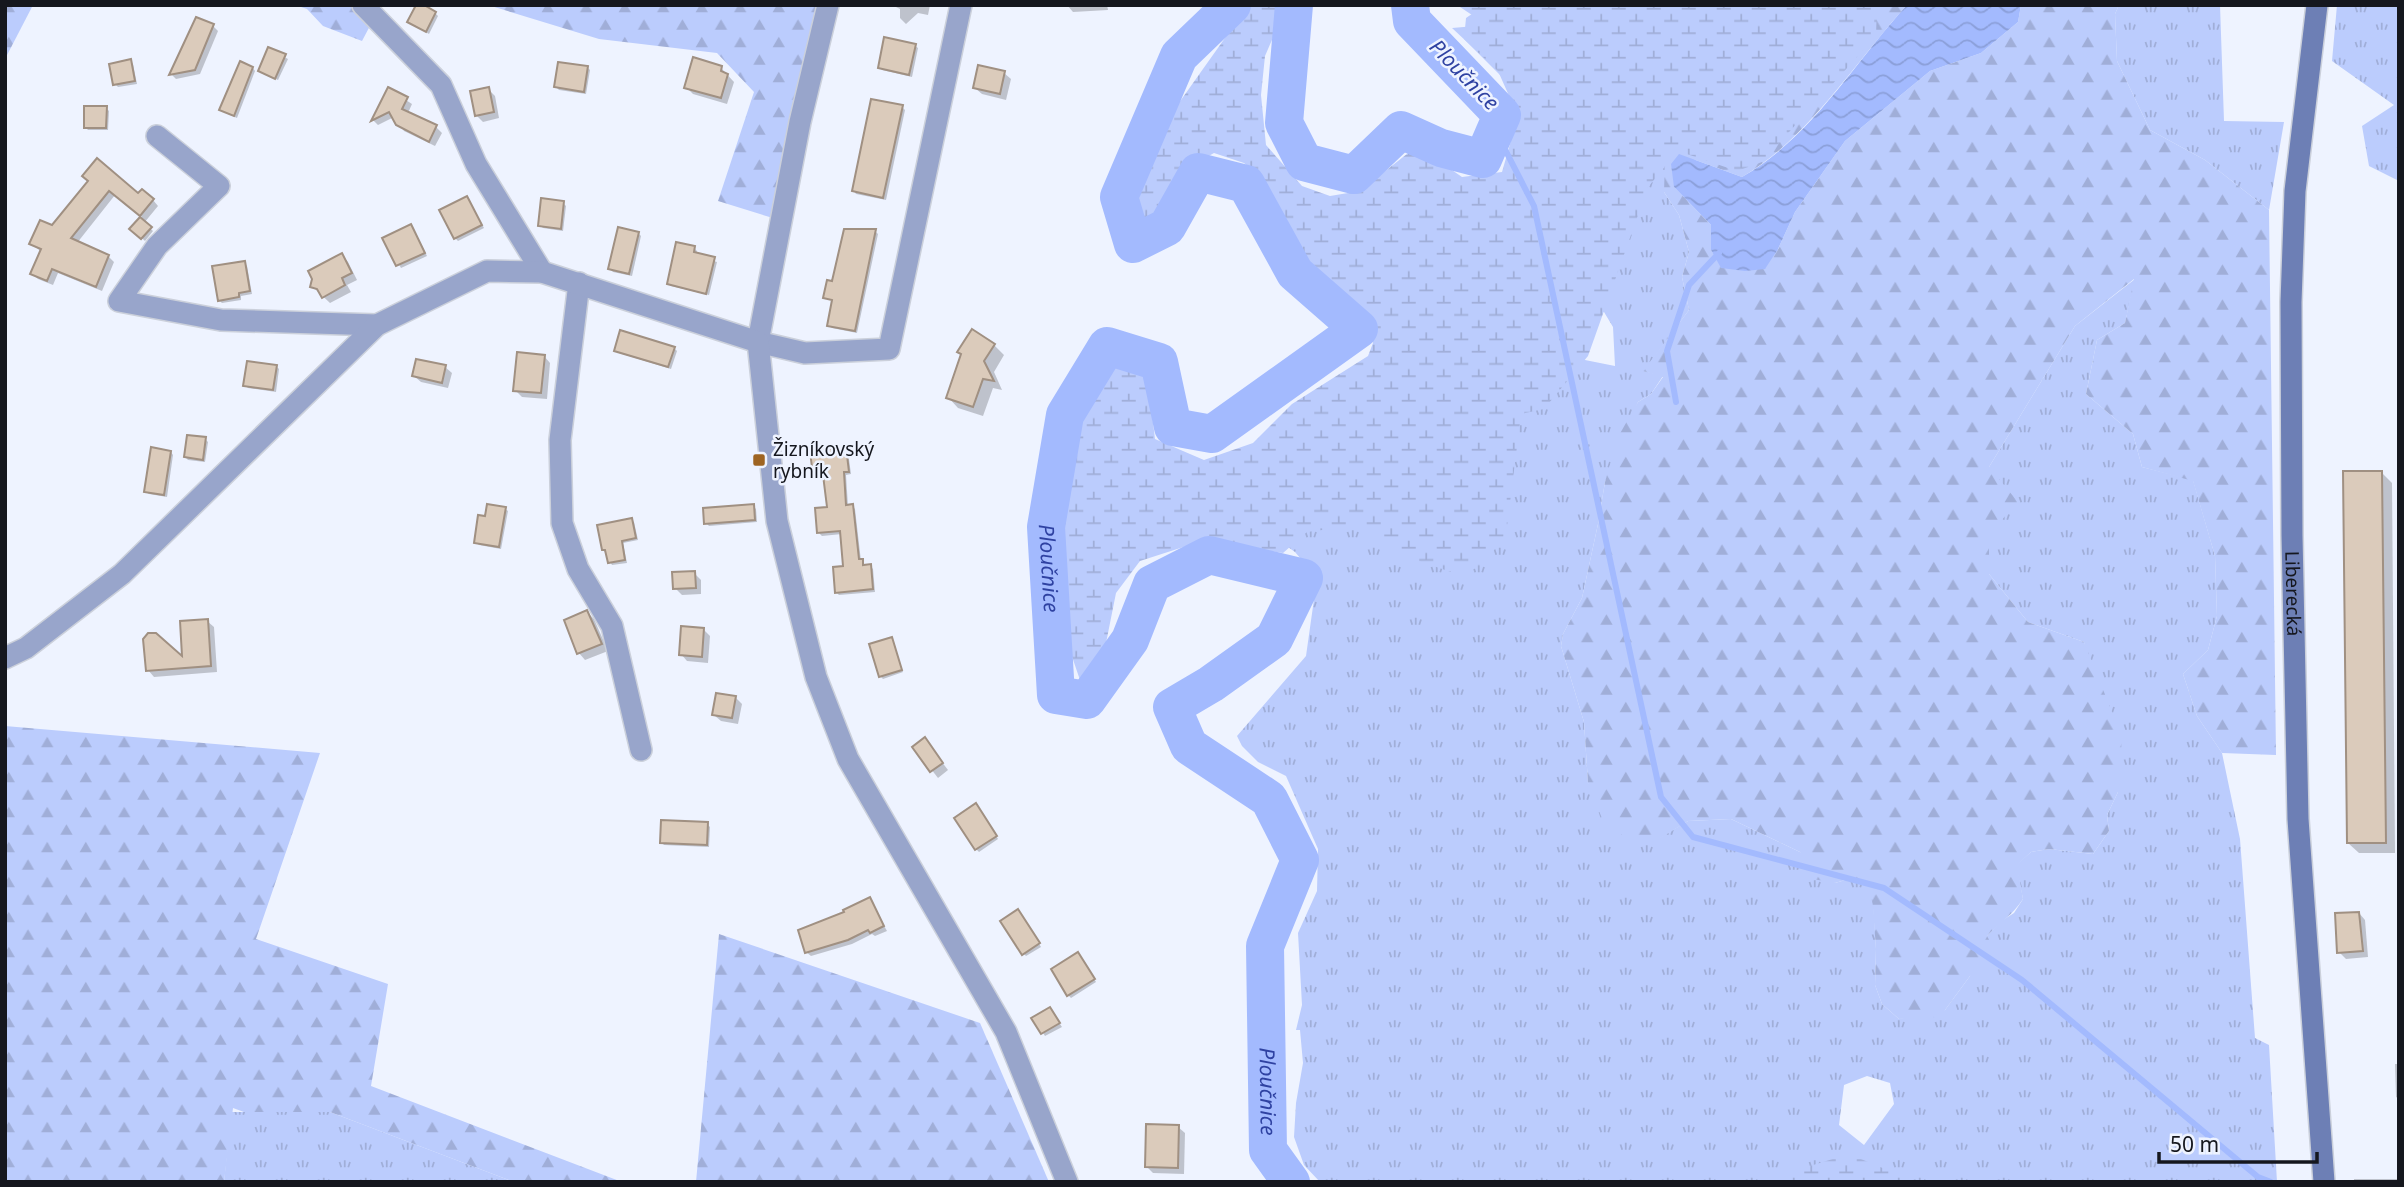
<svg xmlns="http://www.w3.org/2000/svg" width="2404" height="1187" font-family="'Noto Sans',sans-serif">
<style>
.grass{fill:url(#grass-tufts);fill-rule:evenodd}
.forest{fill:url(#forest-firs)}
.wetland{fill:url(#wetland-marsh)}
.water{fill:url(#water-waves)}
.shadow{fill:#0003}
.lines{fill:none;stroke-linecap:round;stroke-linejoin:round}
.stream{stroke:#a3bafe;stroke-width:6}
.river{stroke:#a3bafe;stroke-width:38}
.building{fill:#dbcbbb;stroke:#a09082;stroke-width:2}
.minor-casing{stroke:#cbd0db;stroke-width:24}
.tertiary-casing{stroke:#cbd0db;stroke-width:24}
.secondary-casing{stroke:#cbd0db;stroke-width:24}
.minor{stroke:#98a5cb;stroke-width:21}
.tertiary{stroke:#98a5cb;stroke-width:21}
.secondary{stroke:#6d7fb5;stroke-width:21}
.poi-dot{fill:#9e6422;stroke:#eef3ff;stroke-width:2.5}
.labels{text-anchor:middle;stroke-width:5;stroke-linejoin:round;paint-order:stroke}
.poi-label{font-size:19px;fill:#15171e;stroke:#eef3ff;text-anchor:start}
.street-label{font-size:19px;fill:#15171e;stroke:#eef3ff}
.water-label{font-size:21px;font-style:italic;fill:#2f42a2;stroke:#eef3ff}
</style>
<defs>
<pattern id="grass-tufts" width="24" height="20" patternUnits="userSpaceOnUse" patternTransform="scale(1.75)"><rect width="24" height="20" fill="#bbccfd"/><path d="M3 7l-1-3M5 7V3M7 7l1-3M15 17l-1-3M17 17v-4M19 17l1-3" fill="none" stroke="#a0aed8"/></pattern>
<pattern id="forest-firs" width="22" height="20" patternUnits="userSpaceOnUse" patternTransform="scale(1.75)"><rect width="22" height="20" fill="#bbccfd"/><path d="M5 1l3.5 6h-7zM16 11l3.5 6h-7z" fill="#a0aed8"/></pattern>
<pattern id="wetland-marsh" width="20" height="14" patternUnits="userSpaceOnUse" patternTransform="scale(1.75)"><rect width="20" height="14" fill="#bbccfd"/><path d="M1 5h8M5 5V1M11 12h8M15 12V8" fill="none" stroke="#a0aed8"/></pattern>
<pattern id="water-waves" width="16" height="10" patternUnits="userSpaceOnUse" patternTransform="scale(1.75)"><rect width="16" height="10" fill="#a3bafe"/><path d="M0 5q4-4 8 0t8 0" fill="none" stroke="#8b9fd9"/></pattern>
</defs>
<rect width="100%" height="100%" fill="#eef3ff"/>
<g class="grass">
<path d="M 1485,5 L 1840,5 L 1664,192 L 1679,215 L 1689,252 L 1682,277 L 1689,310 L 1644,371 L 1663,376 L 1651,394 L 1638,402 L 1605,482 L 1598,524 L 1582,598 L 1563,634 L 1561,646 L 1584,722 L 1588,783 L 1654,841 L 1688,821 L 1731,819 L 1800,852 L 1835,883 L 1852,878 L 1872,882 L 1876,949 L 1875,985 L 1882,1004 L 1899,1019 L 1945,1010 L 1970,976 L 1987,936 L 2000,922 L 2014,913 L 2023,899 L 2016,865 L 2031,852 L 2049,849 L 2093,854 L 2109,831 L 2107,815 L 2118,792 L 2084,642 L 2028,622 L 1989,574 L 1989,467 L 2075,326 L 2135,279 L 2125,323 L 2097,340 L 2086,394 L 2133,434 L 2142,467 L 2193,480 L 2215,556 L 2217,616 L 2208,650 L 2183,674 L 2197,716 L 2222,753 L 2240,839 L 2255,1038 L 2269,1045 L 2277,1182 L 1320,1182 L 1304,1165 L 1294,1137 L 1296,1103 L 1303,1063 L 1300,1030 L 1296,1030 L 1302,1005 L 1298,933 L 1317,891 L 1318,849 L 1286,776 L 1258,762 L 1242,746 L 1237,736 L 1306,656 L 1317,578 L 1295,552 L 1261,528 L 1216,469 L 1348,401 L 1462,194 L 1524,165 L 1518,93 L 1464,39 L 1466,18 ZM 1604,312 L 1613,327 L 1615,366 L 1570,357 L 1583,313 ZM 1867,1076 L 1890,1083 L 1894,1104 L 1864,1145 L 1839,1125 L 1844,1085 Z"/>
<path d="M 2119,5 L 2220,5 L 2224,121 L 2284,122 L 2269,210 L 2205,160 L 2150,130 L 2117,61 L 2115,14 Z"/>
<path d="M 2337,5 L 2399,5 L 2399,181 L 2369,166 L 2362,126 L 2394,105 L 2332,61 Z"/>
<path d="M 231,1112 L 330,1112 L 514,1182 L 224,1182 Z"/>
</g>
<g class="forest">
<path d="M 5,5 L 33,5 L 5,59 Z"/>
<path d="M 295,5 L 381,5 L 362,41 L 323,26 L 307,9 Z"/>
<path d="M 488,5 L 819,5 L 776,219 L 718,201 L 754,92 L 717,53 L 599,39 Z"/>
<path d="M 1840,5 L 1907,5 C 1854,63 1811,136 1742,177 L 1679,154 L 1674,187 L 1711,225 L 1711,250 L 1722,268 L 1778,249 L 1795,212 L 1845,141 L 1930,71 L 1981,53 L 2018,22 L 2021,5 L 2119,5 L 2115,14 L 2117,61 L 2150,130 L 2205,160 L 2269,210 L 2276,755 L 2222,753 L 2197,716 L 2183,674 L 2208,650 L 2217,616 L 2215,556 L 2193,481 L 2142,467 L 2133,434 L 2086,394 L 2097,340 L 2125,323 L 2134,279 L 2075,326 L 1989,467 L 2018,502 L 1989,534 L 1989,574 L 2028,622 L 2084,642 L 2122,737 L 2118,792 L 2107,815 L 2109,831 L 2093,854 L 2049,849 L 2031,852 L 2017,865 L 2023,899 C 2012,916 2001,921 1987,936 L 1996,953 L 1978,973 L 1970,976 L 1945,1010 L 1936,1017 L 1899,1019 L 1882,1004 L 1875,985 L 1876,949 L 1871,882 L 1852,878 L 1835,883 L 1813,879 L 1800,852 L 1731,819 L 1688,821 L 1654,842 L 1622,835 L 1603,821 L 1588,783 L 1584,722 L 1561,646 L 1563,634 L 1582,598 L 1598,524 L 1605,482 L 1618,437 L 1638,402 L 1651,394 L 1663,377 L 1643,371 L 1689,310 L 1682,277 L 1689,252 L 1679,215 L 1664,192 L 1665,161 Z"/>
<path d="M 5,726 L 320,753 L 256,939 L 388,984 L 371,1086 L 622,1182 L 514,1182 L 330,1112 L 244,1112 L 233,1108 L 224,1182 L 5,1182 Z"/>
<path d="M 719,934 L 980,1023 L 1049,1182 L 696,1182 Z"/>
</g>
<g class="wetland">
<path d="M 1251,5 L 1287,5 L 1265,56 L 1261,95 L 1266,145 L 1302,186 L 1330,196 L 1360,191 L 1417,146 L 1462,177 L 1502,172 L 1518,116 L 1498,71 L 1452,28 L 1487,25 L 1457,5 L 1877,5 L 1876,36 L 1762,162 L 1737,171 L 1678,151 L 1648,187 L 1588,356 L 1544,409 L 1521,414 L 1506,535 L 1481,566 L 1460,575 L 1395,553 L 1360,525 L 1307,532 L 1283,553 L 1202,541 L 1140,561 L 1116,593 L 1105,648 L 1081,683 L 1066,639 L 1061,454 L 1120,352 L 1131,353 L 1148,382 L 1155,439 L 1204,460 L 1253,443 L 1292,404 L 1368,356 L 1373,343 L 1367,312 L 1283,238 L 1259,176 L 1244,163 L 1214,153 L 1187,168 L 1149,227 L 1135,219 L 1149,145 L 1247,7 Z"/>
<path d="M 1849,1154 L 1916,1182 L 1758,1182 Z"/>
</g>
<path class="water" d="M 1907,5 L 2021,5 L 2018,22 L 1981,53 L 1930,71 L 1845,141 L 1795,212 L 1778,249 L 1765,269 L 1745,271 L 1721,268 L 1711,250 L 1711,225 L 1674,187 L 1671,164 L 1679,154 L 1742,177 C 1812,137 1854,63 1907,5 Z"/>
<g class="shadow">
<path d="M 892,5 L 930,5 L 928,15 L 918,13 L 906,24 L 900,18 L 900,9 Z"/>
<path d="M 1067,5 L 1107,5 L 1108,10 L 1073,12 Z"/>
<path d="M 435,13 L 438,16 L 429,34 L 409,22 Z"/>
<path d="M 197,19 L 213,26 L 218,31 L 200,74 L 176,79 L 171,74 Z"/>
<path d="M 915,46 L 918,48 L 912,77 L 882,70 L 880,67 Z"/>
<path d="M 269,49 L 288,59 L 278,80 L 263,73 Z"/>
<path d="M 130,61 L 133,64 L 137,84 L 118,87 L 115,84 Z"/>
<path d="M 587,67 L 590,70 L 586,94 L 559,90 L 556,87 Z"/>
<path d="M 253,68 L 255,71 L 237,118 L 224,112 L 221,110 Z"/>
<path d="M 721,68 L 734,82 L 727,104 L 693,94 L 686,87 Z"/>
<path d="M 1004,73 L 1011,79 L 1006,100 L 982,94 L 975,88 Z"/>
<path d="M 389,89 L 412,104 L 408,113 L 436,127 L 442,133 L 435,146 L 404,131 L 394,117 L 378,125 L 373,120 Z"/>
<path d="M 488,89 L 495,96 L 499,118 L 483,122 L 476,115 Z"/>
<path d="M 902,107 L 905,110 L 886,200 L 856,194 L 854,191 Z"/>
<path d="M 106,108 L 109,111 L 108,130 L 88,130 L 85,127 Z"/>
<path d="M 90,182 L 153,200 L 158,206 L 144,223 L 153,231 L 145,241 L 132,229 L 142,217 L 115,195 L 77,243 L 108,256 L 114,262 L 102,291 L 58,273 L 53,285 L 38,279 L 32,274 L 42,252 L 31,244 L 53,227 Z"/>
<path d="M 467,198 L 484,228 L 458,241 L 455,238 Z"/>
<path d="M 563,203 L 566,206 L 563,231 L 543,228 L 540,225 Z"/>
<path d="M 413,229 L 427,256 L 401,268 L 385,239 Z"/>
<path d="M 875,231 L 878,234 L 857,333 L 832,328 L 829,325 L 834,301 L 825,297 Z"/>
<path d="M 638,233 L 641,236 L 632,276 L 613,272 L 610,269 Z"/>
<path d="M 694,248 L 697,251 L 696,255 L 717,262 L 709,295 L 671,286 L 668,284 Z"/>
<path d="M 342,255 L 348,262 L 357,280 L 347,285 L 351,292 L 330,303 L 312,286 Z"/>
<path d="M 244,263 L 247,266 L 252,294 L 241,296 L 241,300 L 222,303 L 219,300 Z"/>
<path d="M 994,345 L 1004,355 L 994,372 L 1002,390 L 993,388 L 983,416 L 958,408 L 948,397 Z"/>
<path d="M 674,348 L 677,351 L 671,369 L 619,353 L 616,350 Z"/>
<path d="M 544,356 L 550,363 L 547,399 L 522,397 L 515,390 Z"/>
<path d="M 276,366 L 279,369 L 276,392 L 248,388 L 245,385 Z"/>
<path d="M 445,367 L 452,373 L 448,388 L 421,382 L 414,376 Z"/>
<path d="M 205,439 L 208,442 L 205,462 L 188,460 L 185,457 Z"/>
<path d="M 845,449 L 848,452 L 851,474 L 846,475 L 848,506 L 852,506 L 855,509 L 861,561 L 865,566 L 870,566 L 873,569 L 875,592 L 839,595 L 836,592 L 845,568 L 842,534 L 822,536 L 819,533 L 829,508 L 825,477 L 818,478 L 815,475 Z"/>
<path d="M 171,452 L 173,455 L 167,497 L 149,494 L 146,492 Z"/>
<path d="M 2382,473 L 2392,483 L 2395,853 L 2359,853 L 2348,843 Z"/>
<path d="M 753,506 L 756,509 L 757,522 L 709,526 L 706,523 Z"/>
<path d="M 505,509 L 508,511 L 501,549 L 479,545 L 476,542 Z"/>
<path d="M 631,520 L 634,522 L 638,540 L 623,543 L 627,563 L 612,565 L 603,549 Z"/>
<path d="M 694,573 L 701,580 L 701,594 L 682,595 L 675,588 Z"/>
<path d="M 587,612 L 594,619 L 608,651 L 585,660 L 579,653 Z"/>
<path d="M 207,621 L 214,627 L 217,672 L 154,677 L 148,670 L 184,660 Z"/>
<path d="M 703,629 L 710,636 L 708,663 L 687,661 L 681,654 Z"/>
<path d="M 891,639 L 903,672 L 883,679 L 880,676 Z"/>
<path d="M 735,697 L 742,704 L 738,724 L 721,721 L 714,715 Z"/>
<path d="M 925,740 L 948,770 L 938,778 L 914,747 Z"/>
<path d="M 978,808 L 998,839 L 979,852 L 976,849 Z"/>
<path d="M 707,824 L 710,827 L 709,847 L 664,845 L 661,842 Z"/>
<path d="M 869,899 L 887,931 L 875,936 L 872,934 L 852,944 L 811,956 L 806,952 L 847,913 Z"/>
<path d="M 2359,913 L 2365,920 L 2368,957 L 2346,959 L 2339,952 Z"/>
<path d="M 1021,914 L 1041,947 L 1026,956 L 1024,954 Z"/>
<path d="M 1081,957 L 1096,982 L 1071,998 L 1068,995 Z"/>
<path d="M 1050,1009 L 1062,1027 L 1045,1036 L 1034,1018 Z"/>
<path d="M 2395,1064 L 2399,1064 L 2399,1099 L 2396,1097 Z"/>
<path d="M 1178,1127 L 1185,1133 L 1184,1174 L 1153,1173 L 1147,1167 Z"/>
<rect x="2354" y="1179" width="45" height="3"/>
</g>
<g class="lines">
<g class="stream">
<path d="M 1495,130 L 1534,206 L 1661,797 L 1693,837 L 1884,888 L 2022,980 L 2258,1177 L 2271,1182"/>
<path d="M 1676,402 L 1667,351 L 1689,285 L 1719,253"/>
</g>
<g class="river">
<path id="s1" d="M 1232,5 L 1179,56 L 1119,197 L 1133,244 L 1167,227 L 1198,172 L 1246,184 L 1295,273 L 1359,329 L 1212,434 L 1173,427 L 1159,362 L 1107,346 L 1065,415 L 1046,527 L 1056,695 L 1087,700 L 1130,640 L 1152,584 L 1209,555 L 1304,578 L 1274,639 L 1211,684 L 1172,707 L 1189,746 L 1269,799 L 1300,860 L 1265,946 L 1268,1150 L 1291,1182"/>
<path d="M 1294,5 L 1284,123 L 1304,162 L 1354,175 L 1401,130 L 1441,148 L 1483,159 L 1502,115 L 1412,21 L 1410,5"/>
</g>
</g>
<g class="building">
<path d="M 416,5 L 424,5 L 436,12 L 426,32 L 407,22 Z"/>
<path d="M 196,17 L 214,24 L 195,70 L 169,75 Z"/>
<path d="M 884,37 L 916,44 L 909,75 L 878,68 Z"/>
<path d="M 268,47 L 286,54 L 275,79 L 258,71 Z"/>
<path d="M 693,57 L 722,66 L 721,71 L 728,74 L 721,98 L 684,88 Z"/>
<path d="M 131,59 L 135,81 L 113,85 L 109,64 Z"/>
<path d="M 240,61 L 253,67 L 234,116 L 219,110 Z"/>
<path d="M 558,62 L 588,66 L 584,92 L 554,87 Z"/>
<path d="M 978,65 L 1005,71 L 1000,94 L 973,88 Z"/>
<path d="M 388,87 L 408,97 L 402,109 L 437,125 L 429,142 L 396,125 L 389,112 L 371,121 Z"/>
<path d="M 489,87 L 494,112 L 475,116 L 470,91 Z"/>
<path d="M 871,99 L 903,105 L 883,198 L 852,191 Z"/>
<path d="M 84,106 L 107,106 L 106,128 L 84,128 Z"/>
<path d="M 97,158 L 138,193 L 142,189 L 154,199 L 140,216 L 109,191 L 71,238 L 109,255 L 96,287 L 52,269 L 47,281 L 30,274 L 41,249 L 29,244 L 40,220 L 52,225 L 88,181 L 82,176 Z"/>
<path d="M 467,196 L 482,225 L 454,239 L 439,210 Z"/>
<path d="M 541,198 L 564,201 L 561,229 L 538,226 Z"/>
<path d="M 140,217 L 152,227 L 141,239 L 129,229 Z"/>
<path d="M 411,224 L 425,253 L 396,266 L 382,238 Z"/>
<path d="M 618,227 L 639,232 L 629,274 L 608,269 Z"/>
<path d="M 844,229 L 876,229 L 855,331 L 827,326 L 832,300 L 823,298 L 827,280 L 832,281 Z"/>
<path d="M 676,242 L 695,246 L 694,252 L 715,257 L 706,294 L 667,284 Z"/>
<path d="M 342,253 L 352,273 L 342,278 L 345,285 L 322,298 L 317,289 L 310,287 L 312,279 L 308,271 Z"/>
<path d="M 245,261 L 250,291 L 239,293 L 239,297 L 218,301 L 212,266 Z"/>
<path d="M 972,329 L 995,344 L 984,361 L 994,381 L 983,379 L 973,407 L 946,398 L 961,354 L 957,352 Z"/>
<path d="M 620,330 L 675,347 L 668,367 L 614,351 Z"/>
<path d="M 517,352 L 545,355 L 541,393 L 513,391 Z"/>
<path d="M 416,359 L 446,365 L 442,383 L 412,376 Z"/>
<path d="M 247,361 L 277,365 L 273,390 L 243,386 Z"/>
<path d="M 187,435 L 206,437 L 203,460 L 184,457 Z"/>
<path d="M 151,447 L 171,451 L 164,495 L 144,492 Z"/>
<path d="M 846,447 L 849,472 L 844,472 L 846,505 L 853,504 L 859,559 L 863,559 L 863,565 L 871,564 L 873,589 L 835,593 L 833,567 L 843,566 L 840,531 L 817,533 L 815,508 L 827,507 L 823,475 L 813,476 L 810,451 Z"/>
<path d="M 2343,471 L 2382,471 L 2386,843 L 2347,843 Z"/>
<path d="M 487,504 L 506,507 L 499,547 L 474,543 L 478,515 L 485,516 Z"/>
<path d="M 754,504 L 755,520 L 704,524 L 703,508 Z"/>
<path d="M 632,518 L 636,538 L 622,541 L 625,560 L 608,563 L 605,550 L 602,550 L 597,525 Z"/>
<path d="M 695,571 L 696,588 L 673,589 L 672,572 Z"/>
<path d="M 587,610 L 602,644 L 577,654 L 564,620 Z"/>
<path d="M 208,619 L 211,666 L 146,671 L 143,639 L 148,633 L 156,633 L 182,656 L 180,621 Z"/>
<path d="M 681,626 L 704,628 L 702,657 L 679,655 Z"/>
<path d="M 892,637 L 902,670 L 879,677 L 869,644 Z"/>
<path d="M 716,693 L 736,696 L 732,718 L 712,715 Z"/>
<path d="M 925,737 L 943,763 L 930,772 L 912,747 Z"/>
<path d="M 976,803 L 997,836 L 975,850 L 954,818 Z"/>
<path d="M 661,820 L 708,822 L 707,845 L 660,843 Z"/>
<path d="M 870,897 L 884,926 L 870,933 L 868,930 L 848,940 L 805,953 L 798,930 L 844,912 L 843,910 Z"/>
<path d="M 1018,909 L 1040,943 L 1022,955 L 1000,921 Z"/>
<path d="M 2359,912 L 2363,951 L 2337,953 L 2335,913 Z"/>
<path d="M 1078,952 L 1095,979 L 1067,996 L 1051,969 Z"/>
<path d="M 1050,1007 L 1060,1023 L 1041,1034 L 1031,1018 Z"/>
<path d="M 1146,1124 L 1179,1125 L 1178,1168 L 1145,1167 Z"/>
</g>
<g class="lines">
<g class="minor-casing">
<g id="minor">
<path d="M 363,5 L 441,85 L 476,164 L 542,272"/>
<path d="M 157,136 L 219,186 L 157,246 L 119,301 L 221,320 L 377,325"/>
<path d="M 579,283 L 560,440 L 562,523 L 578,569 L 612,626 L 641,750"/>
<path d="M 758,342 L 805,353 L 889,349 L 961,5"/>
</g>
</g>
<g class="tertiary-casing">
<g id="tertiary">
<path d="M 758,342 L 800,122 L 828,5"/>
<path d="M 5,658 L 26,648 L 122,574 L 377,325 L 487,271 L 542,272 L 758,342 L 777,521 L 816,677 L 848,759 L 1006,1032 L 1067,1182"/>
</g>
</g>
<g class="secondary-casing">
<g id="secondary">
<path id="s2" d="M 2317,5 L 2295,191 L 2291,302 L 2292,536 L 2298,819 L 2324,1182"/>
</g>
</g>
<use href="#minor" class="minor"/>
<use href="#tertiary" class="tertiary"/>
<use href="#secondary" class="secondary"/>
</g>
<rect class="poi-dot" x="752" y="453" width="14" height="14" rx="3.5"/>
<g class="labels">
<g class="poi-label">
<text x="773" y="456">Žizníkovský<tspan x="773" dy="22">rybník</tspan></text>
</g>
<g class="street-label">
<text dy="7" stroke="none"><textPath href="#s2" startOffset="590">Liberecká</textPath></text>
</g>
<g class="water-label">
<text transform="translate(1464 75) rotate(46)" y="7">Ploučnice</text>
<text dy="7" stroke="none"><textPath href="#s1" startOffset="1190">Ploučnice</textPath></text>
<text dy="7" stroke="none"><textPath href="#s1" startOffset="2280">Ploučnice</textPath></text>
</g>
</g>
<rect width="2404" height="1187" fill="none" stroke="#15171e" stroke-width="14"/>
<path d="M2159 1152v10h158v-10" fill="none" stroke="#15171e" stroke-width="3.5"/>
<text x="2170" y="1152" font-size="21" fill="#15171e" stroke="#eef3ff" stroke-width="5" paint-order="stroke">50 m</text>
</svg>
